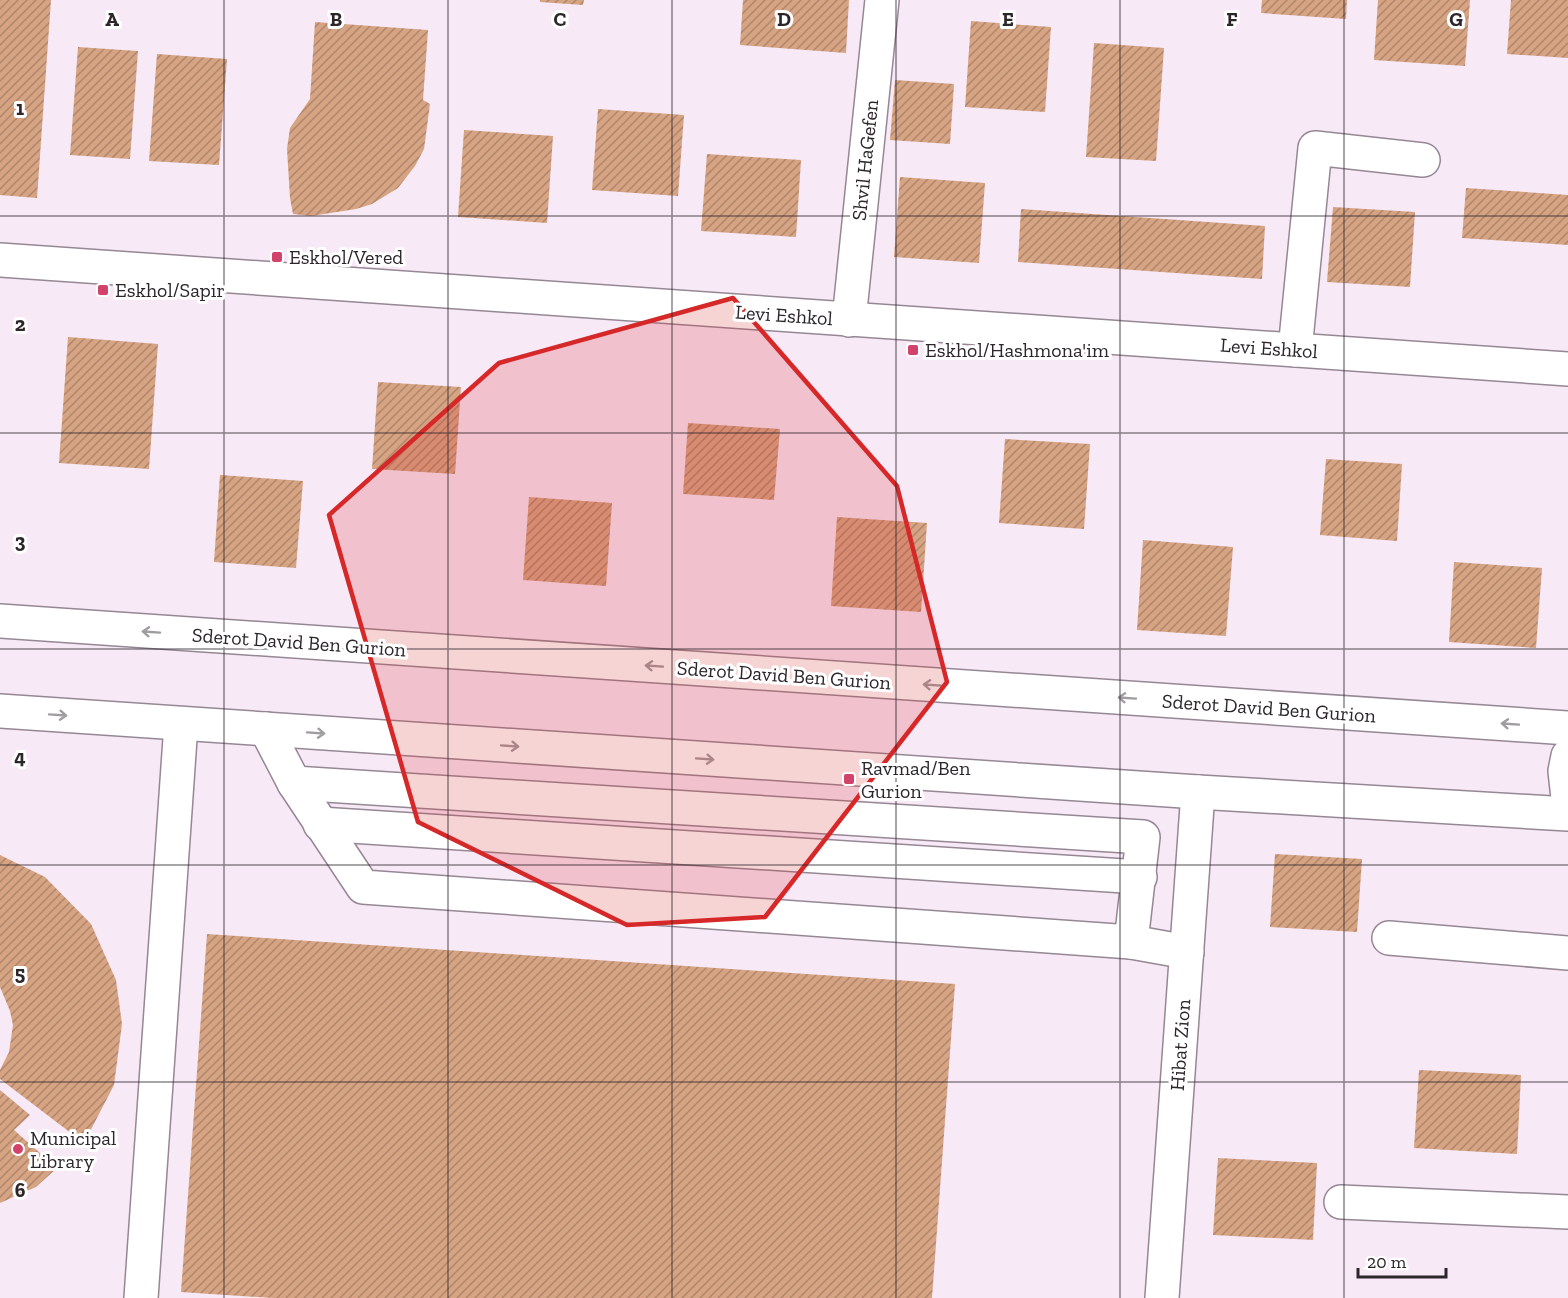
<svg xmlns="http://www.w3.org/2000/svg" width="1568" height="1298" font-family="'Zilla Slab',serif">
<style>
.building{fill:url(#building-hatch)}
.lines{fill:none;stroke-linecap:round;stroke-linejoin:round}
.minor-casing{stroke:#958794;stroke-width:36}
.major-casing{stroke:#958794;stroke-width:36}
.minor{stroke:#fff;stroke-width:33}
.major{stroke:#fff;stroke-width:33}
.oneway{stroke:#a09da0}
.marked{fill:#d62828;fill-opacity:0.2;stroke:#d62828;stroke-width:4.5;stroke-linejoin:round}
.grid{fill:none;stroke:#2c262b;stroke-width:1.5;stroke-opacity:0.55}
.poi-dot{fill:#d2436b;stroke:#fff;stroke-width:2}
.labels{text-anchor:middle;stroke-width:6;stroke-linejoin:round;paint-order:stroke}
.street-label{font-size:20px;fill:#2c262b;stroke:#fff}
.poi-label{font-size:20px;fill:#2c262b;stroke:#fff;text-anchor:start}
.grid-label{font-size:20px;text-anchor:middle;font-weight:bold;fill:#2c262b;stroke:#fff;stroke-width:6;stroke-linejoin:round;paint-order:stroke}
</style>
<defs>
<pattern id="building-hatch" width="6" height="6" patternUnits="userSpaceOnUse" patternTransform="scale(1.5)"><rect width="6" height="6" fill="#d7a483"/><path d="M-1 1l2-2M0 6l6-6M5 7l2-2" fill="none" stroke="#af856b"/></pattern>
</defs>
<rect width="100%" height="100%" fill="#f8e9f7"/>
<g class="building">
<path d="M 0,0 L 51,0 L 37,198 L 0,195 Z"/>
<path d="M 540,0 L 584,0 L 583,5 L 540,2 Z"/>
<path d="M 743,0 L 849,0 L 846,53 L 740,45 Z"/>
<path d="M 1262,0 L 1347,0 L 1346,19 L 1261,13 Z"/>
<path d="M 1378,0 L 1470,0 L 1465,66 L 1374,60 Z"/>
<path d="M 1511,0 L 1568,0 L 1568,58 L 1507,54 Z"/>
<path d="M 971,21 L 1051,27 L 1045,112 L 965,107 Z"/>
<path d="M 315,22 L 428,30 L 423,100 L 430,104 L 424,149 L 415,166 L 398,188 L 372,204 L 356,209 L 311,216 L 293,214 L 290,198 L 287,149 L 290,128 L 310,99 Z"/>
<path d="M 1094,43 L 1164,48 L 1156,161 L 1086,157 Z"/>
<path d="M 78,47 L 138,51 L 130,159 L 70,155 Z"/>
<path d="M 157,54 L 227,59 L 219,165 L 149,161 Z"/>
<path d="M 895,80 L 954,84 L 950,144 L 890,140 Z"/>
<path d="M 598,109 L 684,115 L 678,196 L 592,190 Z"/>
<path d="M 464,130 L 553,136 L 547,223 L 458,217 Z"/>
<path d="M 707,154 L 801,160 L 796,237 L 701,231 Z"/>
<path d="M 900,177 L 985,183 L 979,263 L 894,257 Z"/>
<path d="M 1466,188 L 1568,195 L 1568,245 L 1462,238 Z"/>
<path d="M 1333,207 L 1415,212 L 1410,287 L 1327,282 Z"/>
<path d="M 1021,209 L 1265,226 L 1262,279 L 1018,262 Z"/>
<path d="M 68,337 L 158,344 L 149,469 L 59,463 Z"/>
<path d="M 378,382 L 461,387 L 455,474 L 372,469 Z"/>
<path d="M 688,423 L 780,429 L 774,500 L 683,494 Z"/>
<path d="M 1005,439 L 1090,444 L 1084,529 L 999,523 Z"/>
<path d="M 1326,459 L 1402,464 L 1397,541 L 1320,535 Z"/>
<path d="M 220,475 L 303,481 L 296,568 L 214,562 Z"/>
<path d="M 529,497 L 612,503 L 606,586 L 523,580 Z"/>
<path d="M 837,517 L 927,523 L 921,612 L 831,606 Z"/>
<path d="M 1143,540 L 1233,547 L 1226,636 L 1137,630 Z"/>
<path d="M 1454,562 L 1542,568 L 1536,648 L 1449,642 Z"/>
<path d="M 1275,854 L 1362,859 L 1357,932 L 1270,927 Z"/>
<path d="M 0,855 L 45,877 L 91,924 L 116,980 L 122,1024 L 114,1085 L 84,1143 L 0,1079 L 0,1070 L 9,1052 L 13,1025 L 10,1011 L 0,987 Z"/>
<path d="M 207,934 L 955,984 L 932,1298 L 272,1298 L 181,1292 Z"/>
<path d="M 1419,1070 L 1521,1075 L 1517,1154 L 1414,1148 Z"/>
<path d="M 0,1090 L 30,1115 L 14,1130 L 57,1168 L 36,1187 L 0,1203 Z"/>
<path d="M 1218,1158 L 1317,1163 L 1313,1240 L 1213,1235 Z"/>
</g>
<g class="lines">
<g class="minor-casing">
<g id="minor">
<path d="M 0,260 L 1568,369"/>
<path d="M 849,320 L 882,0"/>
<path d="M 1295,350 L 1315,148 L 1423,160"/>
<path d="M 266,729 L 294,783 L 363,887 L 1131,942"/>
<path d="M 294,783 L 1143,837 L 1131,942 L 1187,952"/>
<path d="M 320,824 L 1140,877"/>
<path d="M 1389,938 L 1568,953"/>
<path d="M 1341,1202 L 1568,1212"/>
<path d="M 141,1298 L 181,724"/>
<path d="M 1162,1298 L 1198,792"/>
</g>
</g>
<g class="major-casing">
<g id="major">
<path d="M 0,621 L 1568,728"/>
<path d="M 0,711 L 1198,792 L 1568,814"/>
<path d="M 1568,756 L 1565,771 L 1568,798"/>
</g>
</g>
<use href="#minor" class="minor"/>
<use href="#major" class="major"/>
</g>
<defs><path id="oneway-shaft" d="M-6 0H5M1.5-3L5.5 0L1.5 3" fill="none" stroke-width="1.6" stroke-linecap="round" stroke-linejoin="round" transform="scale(1.5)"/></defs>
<g class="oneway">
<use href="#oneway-shaft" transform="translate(151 632) rotate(-176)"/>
<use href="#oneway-shaft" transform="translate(654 666) rotate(-176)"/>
<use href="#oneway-shaft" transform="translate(932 685) rotate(-176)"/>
<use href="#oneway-shaft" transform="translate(1127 698) rotate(-176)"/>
<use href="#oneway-shaft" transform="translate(58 715) rotate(4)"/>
<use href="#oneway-shaft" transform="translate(1510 724) rotate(-176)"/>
<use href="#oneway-shaft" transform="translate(316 733) rotate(4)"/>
<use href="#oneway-shaft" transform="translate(510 746) rotate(4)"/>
<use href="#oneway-shaft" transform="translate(705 759) rotate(4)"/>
</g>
<path class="marked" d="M 733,298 L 897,486 L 947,682 L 765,917 L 627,925 L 418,822 L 329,515 L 499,363 Z"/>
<path class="grid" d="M 224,0 L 224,1298M 448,0 L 448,1298M 672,0 L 672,1298M 896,0 L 896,1298M 1120,0 L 1120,1298M 1344,0 L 1344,1298M 0,216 L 1568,216M 0,433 L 1568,433M 0,649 L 1568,649M 0,865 L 1568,865M 0,1082 L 1568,1082"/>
<g class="poi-dot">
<rect x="271" y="251" width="12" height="12" rx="3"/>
<rect x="97" y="284" width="12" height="12" rx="3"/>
<rect x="907" y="344" width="12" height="12" rx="3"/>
<rect x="843" y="773" width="12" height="12" rx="3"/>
<circle cx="18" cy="1149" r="6"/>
</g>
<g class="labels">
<g class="street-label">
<text transform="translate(865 160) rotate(-84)" y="7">Shvil HaGefen</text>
<text transform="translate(784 315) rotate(4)" y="7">Levi Eshkol</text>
<text transform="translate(1269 348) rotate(4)" y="7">Levi Eshkol</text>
<text transform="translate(299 642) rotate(4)" y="7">Sderot David Ben Gurion</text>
<text transform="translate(784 675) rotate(4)" y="7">Sderot David Ben Gurion</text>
<text transform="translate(1269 708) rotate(4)" y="7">Sderot David Ben Gurion</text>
<text transform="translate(1180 1045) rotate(-86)" y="7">Hibat Zion</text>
</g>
<g class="poi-label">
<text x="289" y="264">Eskhol/Vered</text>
<text x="115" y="297">Eskhol/Sapir</text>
<text x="925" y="357">Eskhol/Hashmona'im</text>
<text x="861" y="775">Ravmad/Ben<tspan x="861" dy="23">Gurion</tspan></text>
<text x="30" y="1145">Municipal<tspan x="30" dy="23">Library</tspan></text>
</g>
</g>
<g class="grid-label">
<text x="112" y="26">A</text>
<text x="336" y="26">B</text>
<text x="560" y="26">C</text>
<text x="784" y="26">D</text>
<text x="1008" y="26">E</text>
<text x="1232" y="26">F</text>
<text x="1456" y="26">G</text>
<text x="20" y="115">1</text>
<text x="20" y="331">2</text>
<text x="20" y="548">3</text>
<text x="20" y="764">4</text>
<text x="20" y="980">5</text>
<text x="20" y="1197">6</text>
</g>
<path d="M1358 1268v9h88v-9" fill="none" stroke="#2c262b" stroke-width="3"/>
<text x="1367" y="1268" font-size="18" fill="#2c262b" stroke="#ffffff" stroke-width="4.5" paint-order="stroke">20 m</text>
</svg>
